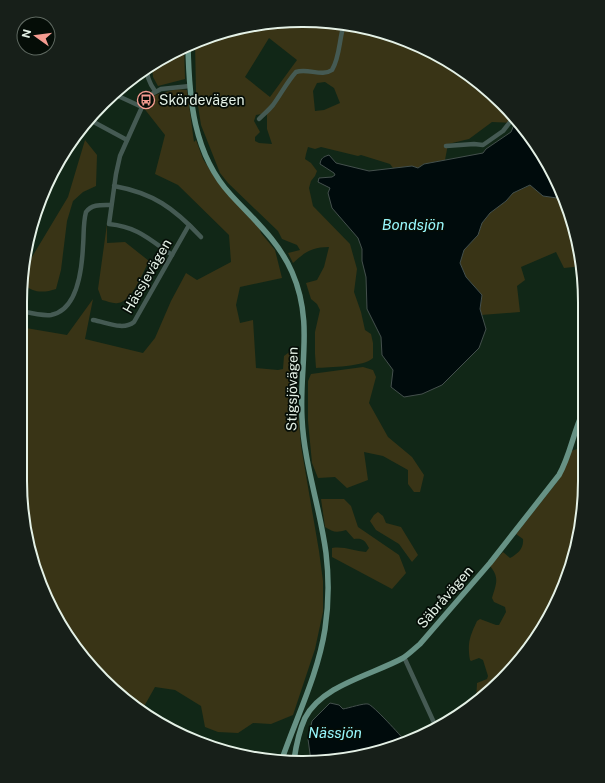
<svg xmlns="http://www.w3.org/2000/svg" width="605" height="783" font-family="'Public Sans',sans-serif">
<style>
.green{fill:#393416;fill-rule:evenodd}
.water{fill:#000b0c;stroke:#44504d}
.lines{fill:none;stroke-linecap:round;stroke-linejoin:round}
.minor{stroke:#455a53;stroke-width:4.5}
.major{stroke:#679285;stroke-width:5.5}
.labels{text-anchor:middle;stroke-width:3.5;stroke-linejoin:round;paint-order:stroke}
.poi-label{font-size:14px;fill:#e4f1e6;stroke:#050d07;text-anchor:start}
.street-label{font-size:14px;fill:#e4f1e6;stroke:#050d07}
.water-label{font-size:15px;font-style:italic;fill:#98f7fb;stroke:#050d07}
.rim{fill:none;stroke:#e4f1e6;stroke-width:2}
</style>
<rect width="100%" height="100%" fill="#112717"/>
<g class="green">
<path d="M 303,20 L 358,25 L 411,42 L 460,68 L 502,103 L 516,120 L 514,123 L 492,122 L 469,139 L 448,144 L 445,160 L 424,164 L 418,168 L 412,166 L 393,168 L 390,164 L 361,155 L 358,156 L 321,147 L 315,149 L 308,147 L 306,154 L 305,159 L 311,163 L 317,171 L 315,176 L 311,181 L 309,188 L 313,206 L 350,244 L 357,269 L 354,292 L 361,312 L 365,330 L 371,334 L 373,343 L 373,358 C 364,367 330,367 316,368 L 315,354 L 315,332 L 320,310 L 317,304 L 311,299 L 306,283 L 317,280 L 324,267 L 329,247 C 312,247 305,252 293,263 L 288,253 L 300,250 L 297,245 L 282,239 L 278,231 L 228,183 L 220,173 L 201,125 L 196,93 L 195,41 L 248,25 ZM 269,38 L 297,60 L 270,97 L 245,77 ZM 325,82 L 334,88 L 340,103 L 324,110 L 315,111 L 313,91 L 317,83 ZM 267,113 L 267,129 L 272,144 L 259,143 L 255,141 L 255,137 L 260,132 L 254,121 L 256,115 Z"/>
<path d="M 184,47 L 185,79 L 158,86 L 153,77 L 152,64 Z"/>
<path d="M 177,89 L 187,90 L 194,142 L 196,140 L 203,159 L 215,178 L 259,226 L 261,233 L 275,250 L 282,278 L 240,287 L 236,305 L 240,323 L 253,320 L 256,368 L 278,370 L 283,369 L 284,356 L 292,350 L 289,400 L 297,400 L 301,446 L 319,551 L 323,581 L 323,612 L 315,649 L 293,715 L 271,724 L 253,723 L 238,733 L 218,732 L 205,727 L 201,706 L 175,690 L 155,687 L 142,710 L 103,680 L 58,622 L 30,554 L 20,481 L 20,327 L 67,335 L 93,299 L 85,339 L 143,353 L 155,338 L 171,301 L 186,273 L 197,280 L 231,262 L 229,235 L 178,185 L 155,174 L 165,135 L 143,107 L 155,95 Z"/>
<path d="M 85,140 L 97,155 L 96,186 L 83,192 L 73,201 L 67,221 L 61,270 L 56,289 C 44,293 32,293 24,284 L 29,262 L 68,197 Z"/>
<path d="M 531,185 L 543,196 L 564,199 L 570,211 L 583,266 L 564,268 L 556,252 L 521,267 L 525,280 L 517,286 L 520,312 L 481,315 L 480,309 L 482,295 L 466,277 L 460,263 L 464,250 L 478,235 L 482,223 L 490,213 L 506,201 L 513,193 Z"/>
<path d="M 107,224 L 107,243 L 125,242 L 149,261 C 143,272 132,302 118,303 C 113,304 107,301 102,300 L 98,289 Z"/>
<path d="M 363,367 L 373,370 L 376,377 L 369,403 L 388,437 L 412,457 L 424,475 L 420,492 L 414,492 L 408,484 L 408,470 L 383,456 L 364,452 L 368,480 L 347,488 L 335,477 L 318,478 L 312,463 L 308,421 L 308,381 L 311,374 Z"/>
<path d="M 583,447 L 583,518 L 570,572 L 538,637 L 502,680 L 476,702 L 477,683 L 487,679 L 488,676 L 483,660 L 479,658 L 471,661 L 470,660 C 467,643 470,636 477,621 L 480,619 L 496,625 L 499,625 L 506,612 L 505,607 L 494,602 L 492,598 C 496,584 500,578 490,566 L 503,552 L 510,558 C 517,554 524,549 523,539 L 516,534 L 557,482 L 564,469 L 571,451 Z"/>
<path d="M 321,499 L 344,499 L 351,506 L 358,527 L 399,555 L 406,573 L 392,589 L 332,557 L 332,548 C 344,546 354,551 366,552 L 369,548 C 365,540 362,538 354,539 L 346,530 C 336,533 333,532 325,527 Z"/>
<path d="M 378,512 L 383,516 L 386,523 L 401,527 L 418,555 L 412,562 L 399,544 L 376,530 L 370,521 L 374,515 Z"/>
</g>
<g class="water">
<path d="M 516,120 L 538,146 L 564,199 L 543,196 L 530,185 L 513,193 L 506,201 L 490,213 L 482,223 L 478,235 L 464,250 L 460,263 L 466,277 L 482,295 L 480,309 L 486,329 L 479,348 L 442,385 L 422,394 L 404,397 L 391,387 L 393,370 L 382,355 L 381,337 L 367,309 L 366,277 L 362,261 L 362,249 L 358,238 L 332,208 L 328,193 L 330,188 L 318,182 L 319,178 L 332,177 L 335,175 L 334,173 L 320,164 C 321,158 323,157 329,155 L 336,163 L 369,171 L 412,166 L 418,168 L 424,164 L 483,153 L 486,149 L 511,132 Z"/>
<path d="M 330,703 L 339,705 L 343,709 C 349,708 364,703 368,704 C 373,705 401,736 406,742 L 393,748 L 321,762 L 311,761 L 308,739 L 312,721 Z"/>
</g>
<g class="lines">
<g class="minor">
<path d="M 147,67 C 146,76 150,84 155,91"/>
<path d="M 116,95 L 142,107"/>
<path d="M 259,119 C 264,114 269,110 273,105 C 281,94 287,82 296,72 C 308,68 322,77 332,70 C 340,57 339,39 344,24"/>
<path d="M 90,120 L 127,140"/>
<path d="M 446,146 L 474,144 L 483,145 L 503,131 L 514,117"/>
<path d="M 114,186 C 153,193 174,208 201,237"/>
<path d="M 44,194 L 46,192"/>
<path d="M 172,255 C 149,239 138,227 109,224 L 116,174 L 120,156 L 142,107 L 150,95 L 161,89 L 190,86"/>
<path d="M 21,311 C 30,313 42,316 51,315 C 78,310 82,268 83,246 C 84,235 83,223 86,212 C 92,204 101,205 111,205"/>
<path d="M 93,320 C 106,322 123,331 134,322 L 189,225"/>
<path d="M 404,657 L 436,727"/>
</g>
<g class="major">
<path d="M 188,45 C 189,98 193,154 231,195 C 253,219 278,240 292,272 C 314,322 299,366 302,418 C 304,464 320,507 326,553 C 329,578 329,603 325,629 C 318,674 297,716 282,759"/>
<path d="M 294,760 C 296,746 299,731 305,718 C 322,685 372,675 403,658 C 409,654 414,649 420,644 L 490,563 L 559,475 C 570,456 573,433 583,412"/>
</g>
</g>
<defs>
<g id="bus-ring" transform="scale(0.9)"><circle r="9.5" fill="#050d07" stroke="#f59c91" stroke-width="1.5"/><path d="M-5-6H5V4H4V6H2V4H-2V6H-4V4H-5ZM-3.5-4V0h7V-4ZM-3.5 1.2v1.5H-2V1.2ZM2 1.2v1.5H3.5V1.2Z" fill="#f59c91"/></g>
</defs>
<g fill-rule="evenodd">
<use href="#bus-ring" x="146" y="100"/>
</g>
<g class="labels">
<g class="poi-label">
<text x="159" y="105">Skördevägen</text>
</g>
<g class="street-label">
<text transform="translate(147 276) rotate(-60)" y="5">Hässjevägen</text>
<text transform="translate(292 389) rotate(-89)" y="5">Stigsjövägen</text>
<text transform="translate(445 597) rotate(-49)" y="5">Säbråvägen</text>
</g>
<g class="water-label">
<text x="413" y="230">Bondsjön</text>
<text x="335" y="738">Nässjön</text>
</g>
</g>
<path d="M0 0H605V783H0ZM302 27H303A275 275 0 0 1 578 302V481A275 275 0 0 1 303 756H302A275 275 0 0 1 27 481V302A275 275 0 0 1 302 27Z" fill="#171f19" fill-rule="evenodd"/>
<path class="rim" d="M302 27H303A275 275 0 0 1 578 302V481A275 275 0 0 1 303 756H302A275 275 0 0 1 27 481V302A275 275 0 0 1 302 27Z"/>
<g transform="translate(36 36) rotate(284)"><circle r="19" fill="#050d07" stroke="#5e6860"/>
<path d="M0-3L7 15L0 10L-7 15Z" fill="#f59c91"/>
<text y="-6" font-size="11" font-weight="bold" text-anchor="middle" fill="#e4f1e6">N</text>
</g>
</svg>
